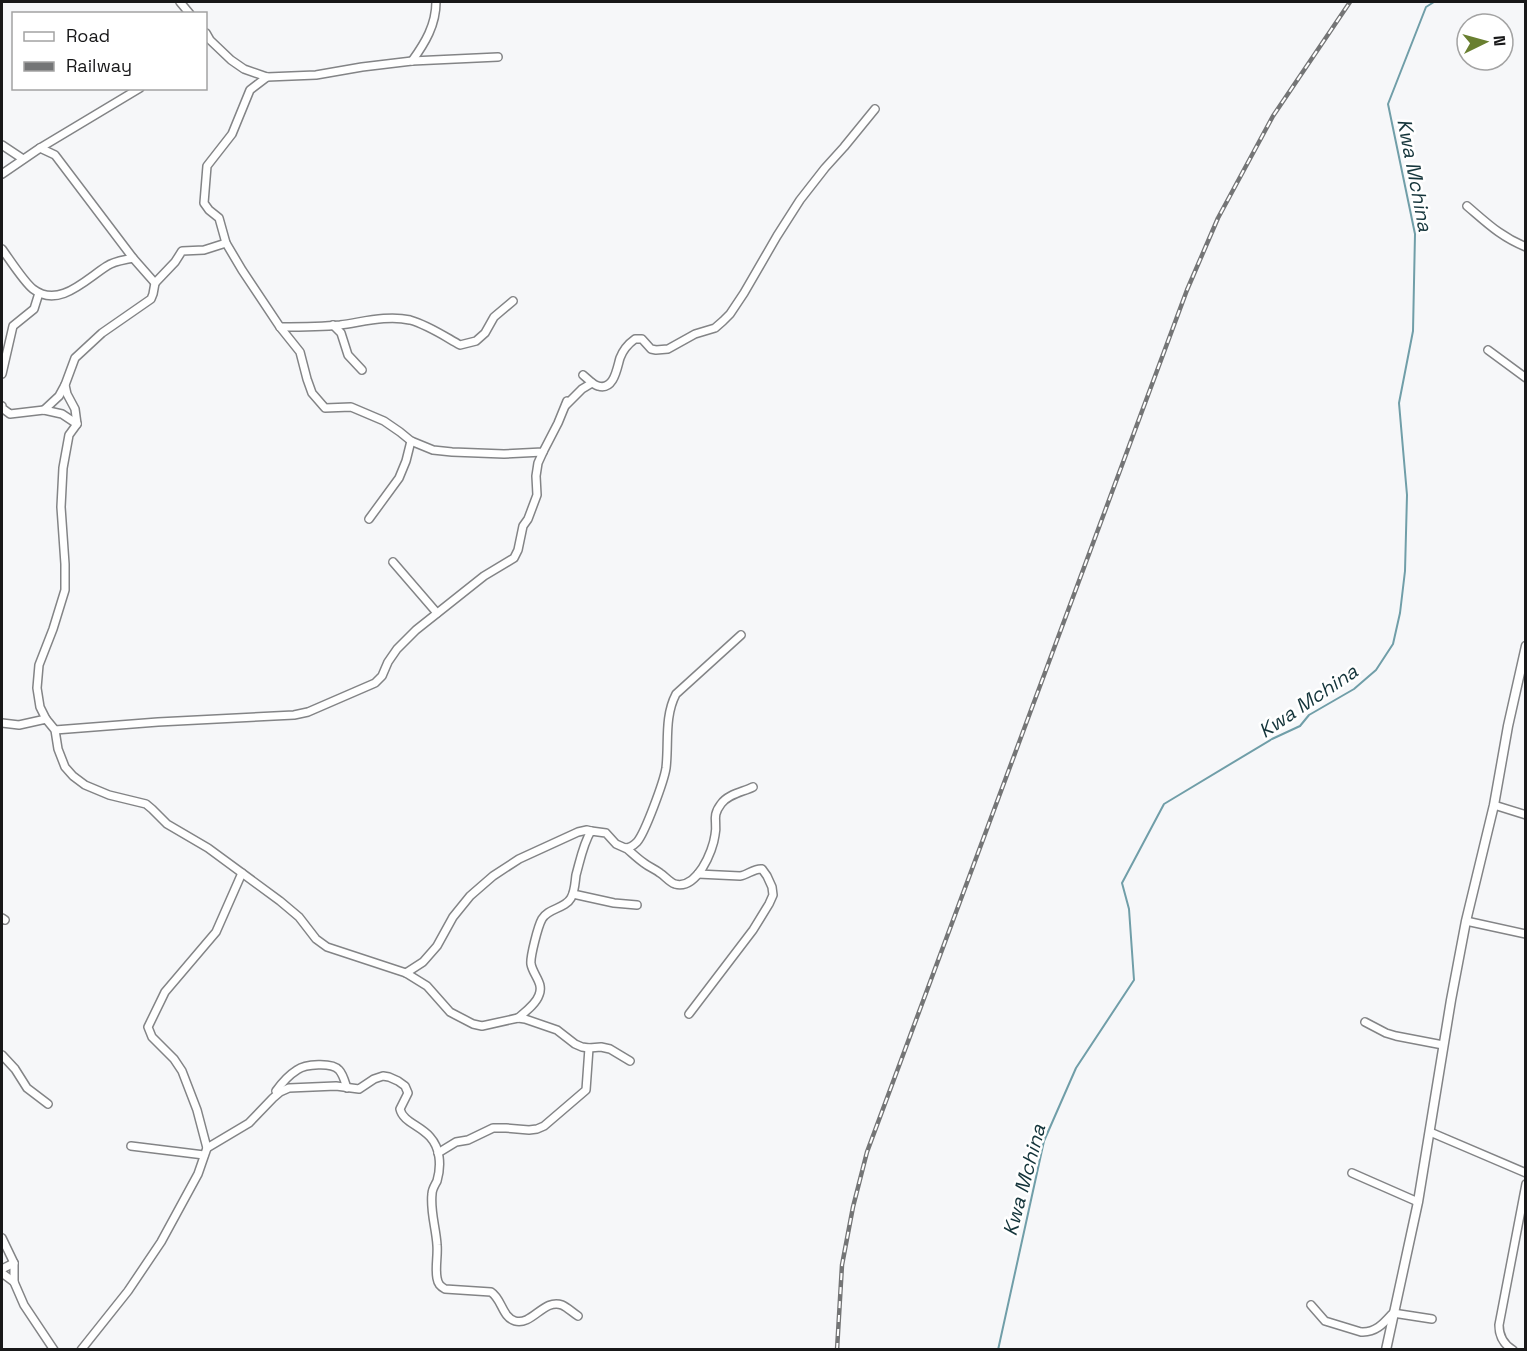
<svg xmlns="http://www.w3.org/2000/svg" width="1527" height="1351" font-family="'Space Grotesk',sans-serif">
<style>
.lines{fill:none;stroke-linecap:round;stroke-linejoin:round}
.stream{stroke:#709ea8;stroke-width:2}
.minor-casing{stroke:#838486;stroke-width:10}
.tertiary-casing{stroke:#838486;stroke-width:11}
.minor{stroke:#fff;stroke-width:7}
.tertiary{stroke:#fff;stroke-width:8}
.rail-casing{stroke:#747576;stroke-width:4.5}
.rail{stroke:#fff;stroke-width:2;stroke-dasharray:7;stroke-linecap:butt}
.labels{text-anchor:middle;stroke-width:5;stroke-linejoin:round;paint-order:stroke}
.water-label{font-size:20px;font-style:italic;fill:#14343a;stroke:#fff}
</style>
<rect width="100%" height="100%" fill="#f6f7f9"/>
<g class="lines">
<path class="stream" d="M 998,1350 L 1044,1141 L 1076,1068 L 1134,980 L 1129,909 L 1122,883 L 1164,804 L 1272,739 L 1300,726 L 1309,715 L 1354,689 L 1376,670 L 1393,644 L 1400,613 L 1405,571 L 1407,495 L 1399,403 L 1413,331 L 1415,234 L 1388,104 L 1426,7 L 1434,2"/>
<g class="minor-casing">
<g id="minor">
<path d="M 180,2 L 190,14"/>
<path d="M 206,33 L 210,40 L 231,60 L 244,69 L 267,77 L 316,75 L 362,67 L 412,61 L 498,57"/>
<path d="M 412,61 C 425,43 436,25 436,2"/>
<path d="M 267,77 L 250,90 L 232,134 L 207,166 L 204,203 L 209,210 L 219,218 L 226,243 L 242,270 L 280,327 L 300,352 L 307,379 L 312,393 L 325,408 L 351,407 L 384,421 L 400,432 L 411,441 L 433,450 L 452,452 L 504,454 L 543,452 L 558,423 L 567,401"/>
<path d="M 2,145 L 23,159"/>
<path d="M 40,148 L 55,155 L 133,258"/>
<path d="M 2,174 L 40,148 L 140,88"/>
<path d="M 1467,206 C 1487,223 1501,237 1526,247"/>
<path d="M 2,249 C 10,260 24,282 33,289 C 59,309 86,279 107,266 C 114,261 125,260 133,258 L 155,283 L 175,262 L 182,251 L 204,250 L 226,243"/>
<path d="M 333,325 L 341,333 L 348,355 L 362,370"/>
<path d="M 280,327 C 300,327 320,327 340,325 C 363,322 387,315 410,320 C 428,325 444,336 460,345 L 476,341 L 485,333 L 494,317 L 513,301"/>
<path d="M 1488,350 L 1526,378"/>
<path d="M 2,374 L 13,326 L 34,309 L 39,293"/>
<path d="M 583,375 C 587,378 593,385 598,386 C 614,391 617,368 620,358 C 623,350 628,344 635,339 L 642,339 L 651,349 L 656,350 L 668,349 L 695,334 L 715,328 L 723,321 L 730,314 L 744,293 L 777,236 L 800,200 L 825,168 L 844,147 L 875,109"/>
<path d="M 566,405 L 582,389 L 592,383"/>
<path d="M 2,406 L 2,408 L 10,414 L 44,410 L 62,414 L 77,424"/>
<path d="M 44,410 L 59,396 L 65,385"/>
<path d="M 369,519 L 399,478 L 406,461 L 411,441"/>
<path d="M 393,562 L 437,613"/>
<path d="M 46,719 L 40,707 L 37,688 L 39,665 L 53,629 L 65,590 L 65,564 L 61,507 L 63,468 L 69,435 L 77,424 L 75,409 L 67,394 L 65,385 L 75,358 L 102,333 L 151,299 L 153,294 L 155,283"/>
<path d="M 2,723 L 19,725 L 46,719 L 55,730 L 58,749 L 65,767 L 73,776 L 85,785 L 109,795 L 146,804 L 152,809 L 167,824 L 208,848 L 280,901 L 299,917 L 316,939 L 327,947 L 406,973 L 427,986 L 450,1012 L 473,1024 L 482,1026 L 518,1018 L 525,1019 L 557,1030 L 575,1044 L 582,1047 L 589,1048 L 601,1047 L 610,1049 L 630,1061"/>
<path d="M 55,730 L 158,722 L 294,715 L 308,712 L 375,683 L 382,676 L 388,662 L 397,649 L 416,630 L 484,576 L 514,558 L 518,550 L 523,526 L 528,519 L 537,495 L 536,476 L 538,463 L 543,452"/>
<path d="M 1494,805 L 1526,815"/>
<path d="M 626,848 C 632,853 638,859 644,863 C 649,867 655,869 660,873 C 665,876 669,882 675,884 C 697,890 713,851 715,835 C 718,822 711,817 721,804 C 728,794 743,792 753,787"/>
<path d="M 573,894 L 614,903 L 637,905"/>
<path d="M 2,918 L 5,920"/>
<path d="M 1466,921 L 1526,934"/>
<path d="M 406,973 L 423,962 L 437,946 L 453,917 L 470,896 L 493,876 L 519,859 L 578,832 L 587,830 L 591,831"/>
<path d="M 689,1014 L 753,930 L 769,904 L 773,895 L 772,887 L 767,876 L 762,869 C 754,868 748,875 740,876 L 698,874"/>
<path d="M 518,1018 C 525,1012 536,1004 539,995 C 544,983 533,975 531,964 C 530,957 538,926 542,919 C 548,908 565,909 571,898 C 575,891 575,882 576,875 C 580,861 583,844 591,831 L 606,833 L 616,844 L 625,848 C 630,848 633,846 637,842 C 645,833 664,781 666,768 C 669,743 664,717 676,694 L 741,635"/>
<path d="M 1365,1022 L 1386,1033 L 1396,1036 L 1443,1045"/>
<path d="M 2,1055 L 15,1069 L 27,1088 L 48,1104"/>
<path d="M 276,1091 C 281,1084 289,1075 297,1070 C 305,1064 332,1062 339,1070 C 343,1074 345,1082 347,1088"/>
<path d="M 1430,1132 L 1526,1173"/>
<path d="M 131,1146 L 204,1155"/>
<path d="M 207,1148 L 249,1123 L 273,1098 L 280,1092 L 289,1088 L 336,1086 L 359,1089 L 374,1079 L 383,1076 L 389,1077 L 398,1081 L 405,1086 L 408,1093 L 400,1109 C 404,1127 435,1126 439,1157 C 440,1164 439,1174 437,1181 C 435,1185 432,1189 432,1194 C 430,1211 436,1228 437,1245 C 438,1256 435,1267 437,1278 C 438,1284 440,1286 445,1289 L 491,1292 C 502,1299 502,1317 515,1321 C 532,1326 544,1298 562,1305 C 567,1307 573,1313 578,1316"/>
<path d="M 438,1153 L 456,1142 L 468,1140 L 493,1128 L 506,1128 L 529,1130 L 537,1129 L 544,1126 L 586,1090 L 589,1048"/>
<path d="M 1352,1173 L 1418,1202"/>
<path d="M 2,1238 L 14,1263 L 14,1282"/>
<path d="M 2,1269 L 14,1263"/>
<path d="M 2,1273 L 14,1282 L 24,1305 L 54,1350"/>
<path d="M 1311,1305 L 1325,1321 L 1361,1332 C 1376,1333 1384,1323 1393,1313 L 1432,1319"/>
<path d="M 81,1350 L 128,1291 L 161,1242 L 198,1174 L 207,1148 L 197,1110 L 182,1071 L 174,1059 L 152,1037 L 148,1027 L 165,992 L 216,932 L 242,873"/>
<path d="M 1513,1350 C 1503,1344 1499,1335 1499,1325 L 1526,1184"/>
</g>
</g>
<g class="tertiary-casing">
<path id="tertiary" d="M 1386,1350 L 1418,1202 L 1451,1000 L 1466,921 L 1494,805 L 1508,726 L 1526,646"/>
</g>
<use href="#minor" class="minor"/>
<use href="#tertiary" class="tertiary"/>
<g class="rail-casing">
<path id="rail" d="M 837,1350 L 842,1265 L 853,1207 L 867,1152 L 1187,290 L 1218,218 L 1273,116 L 1350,2"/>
</g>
<use href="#rail" class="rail"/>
</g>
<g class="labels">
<g class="water-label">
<text transform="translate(1415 175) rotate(79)" y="7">Kwa Mchina</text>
<text transform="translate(1308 701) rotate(-34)" y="7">Kwa Mchina</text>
<text transform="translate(1024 1180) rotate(-75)" y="7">Kwa Mchina</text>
</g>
</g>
<rect width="1527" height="1351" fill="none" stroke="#181819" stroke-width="6"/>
<rect x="12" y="12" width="195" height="78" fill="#ffffff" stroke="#a3a3a3" stroke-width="1.5"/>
<rect x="24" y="32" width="30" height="9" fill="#ffffff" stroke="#a3a3a3" stroke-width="1.5"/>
<text x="66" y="42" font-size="18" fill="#181819">Road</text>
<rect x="24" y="62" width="30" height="9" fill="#747576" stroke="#a3a3a3" stroke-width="1.5"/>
<text x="66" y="72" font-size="18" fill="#181819">Railway</text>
<g transform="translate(1485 42) rotate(85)"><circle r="28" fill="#ffffff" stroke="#a3a3a3" stroke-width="1.5"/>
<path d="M0-4.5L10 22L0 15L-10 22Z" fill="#697f30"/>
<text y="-9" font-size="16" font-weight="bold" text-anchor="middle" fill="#181819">N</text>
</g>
</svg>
